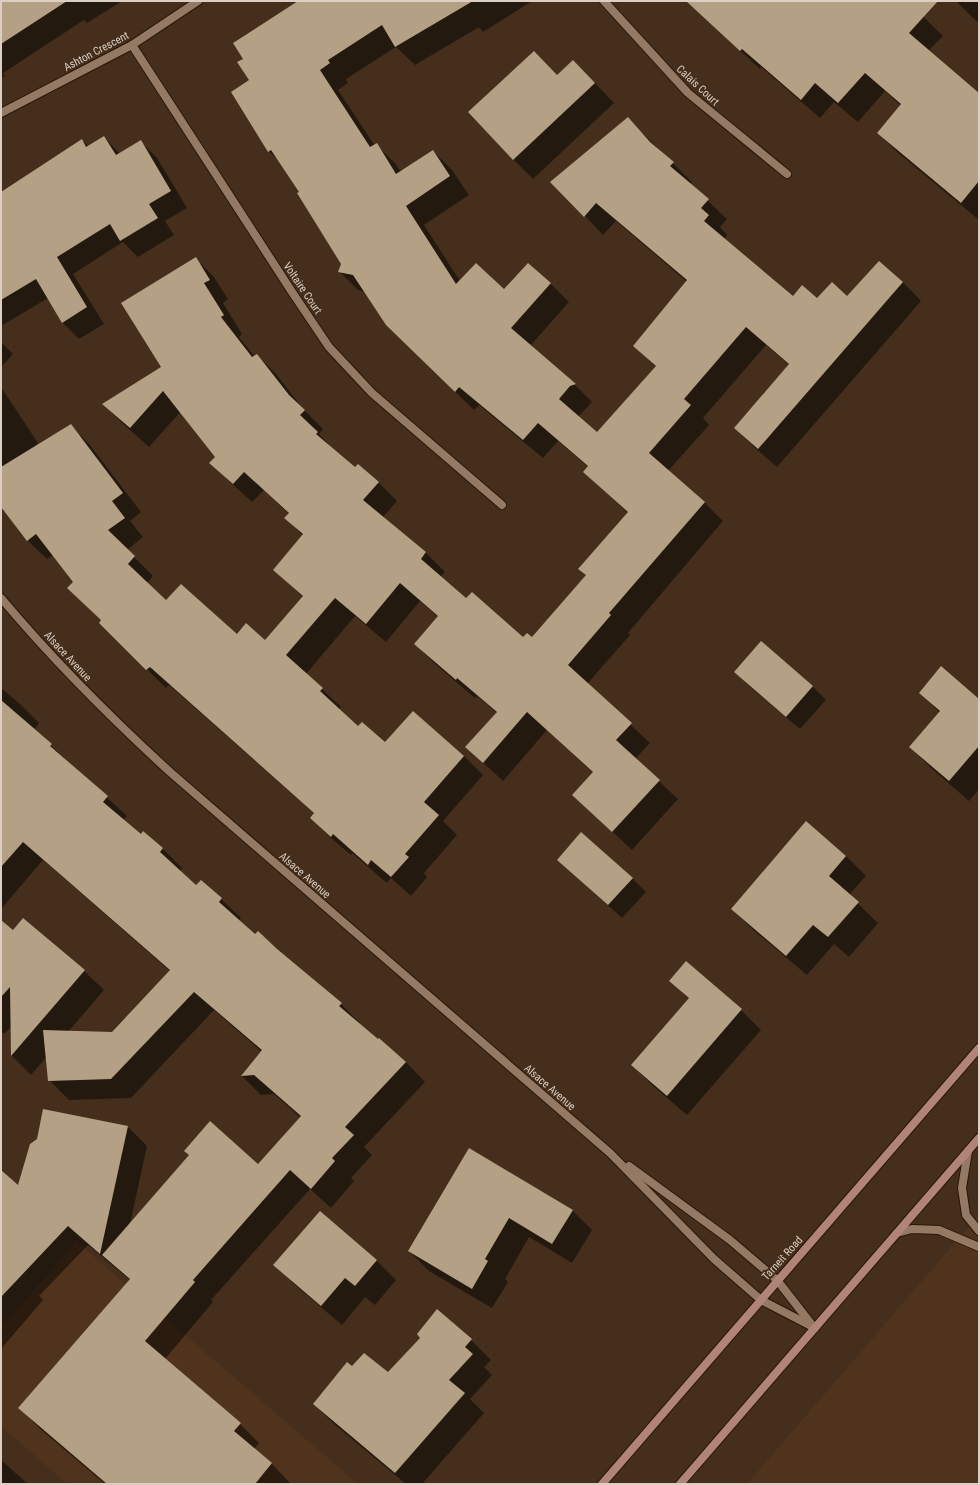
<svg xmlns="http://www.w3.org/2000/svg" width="980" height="1485" font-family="'Roboto Condensed',sans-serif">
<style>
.built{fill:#50331c}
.shadow{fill:#0007}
.building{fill:#b4a085}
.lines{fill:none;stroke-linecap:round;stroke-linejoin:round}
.service-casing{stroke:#2b1605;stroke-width:10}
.minor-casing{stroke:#2b1605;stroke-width:10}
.secondary-casing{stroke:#2b1605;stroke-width:10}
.service{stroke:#947965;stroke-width:8}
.minor{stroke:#947965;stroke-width:8}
.secondary{stroke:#b18479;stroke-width:8}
.labels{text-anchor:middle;stroke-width:4;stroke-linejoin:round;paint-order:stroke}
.street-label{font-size:11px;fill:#ddcec3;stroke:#452f1c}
</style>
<rect width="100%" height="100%" fill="#452f1c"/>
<g class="built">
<path d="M 979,1215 L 979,1484 L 747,1484 Z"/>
<path d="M 76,1241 L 358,1484 L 67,1484 L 1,1426 L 1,1328 Z"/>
</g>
<g class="shadow">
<path d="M 1,1 L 122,1 L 87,23 L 84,20 L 3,73 L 5,76 L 1,78 Z"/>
<path d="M 300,1 L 532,1 L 483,32 L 479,27 L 415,65 L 396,47 L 346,79 L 348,83 L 338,90 L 375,146 L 376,145 L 395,163 L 401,172 L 433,151 L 452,170 L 469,195 L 424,225 L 460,281 L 504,291 L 550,283 L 569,302 L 530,346 L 573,383 L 592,402 L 578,417 L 597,434 L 656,367 L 634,346 L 687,282 L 616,221 L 603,235 L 585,216 L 628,119 L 692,182 L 690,184 L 727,219 L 720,227 L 727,235 L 724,239 L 793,298 L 817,299 L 847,297 L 903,282 L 921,301 L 777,467 L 754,447 L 735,428 L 789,365 L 766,345 L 703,418 L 709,425 L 668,471 L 704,502 L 723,521 L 628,633 L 630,635 L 587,684 L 650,743 L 635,759 L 678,799 L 632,850 L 573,795 L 593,773 L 547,730 L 503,781 L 466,747 L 497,713 L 477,696 L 475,698 L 434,663 L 415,644 L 438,617 L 420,601 L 386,642 L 355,616 L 306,674 L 341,707 L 339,710 L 359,727 L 385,743 L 413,713 L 464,756 L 483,775 L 443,821 L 457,835 L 424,873 L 427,877 L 411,896 L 391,878 L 387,883 L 352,853 L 351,855 L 330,837 L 311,818 L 315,814 L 169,685 L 166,688 L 100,623 L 102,620 L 53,555 L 47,559 L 28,541 L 11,518 L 1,498 L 1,387 L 38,443 L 35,446 L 70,425 L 89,444 L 141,512 L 130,521 L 143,537 L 127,550 L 153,576 L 147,583 L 166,601 L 237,635 L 265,641 L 303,597 L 274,570 L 303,536 L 286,518 L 289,514 L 264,490 L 252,502 L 230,482 L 211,463 L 217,457 L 181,411 L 149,447 L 122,423 L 103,404 L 162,367 L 195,258 L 214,277 L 228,299 L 223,303 L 242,334 L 239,337 L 255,357 L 257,355 L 276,374 L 304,410 L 323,429 L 319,434 L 336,452 L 355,468 L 378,482 L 397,501 L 383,517 L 426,553 L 445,572 L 440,577 L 467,600 L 523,638 L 532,639 L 587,576 L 580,569 L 628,513 L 584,472 L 588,467 L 558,441 L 543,458 L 479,405 L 474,410 L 406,344 L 365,292 L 358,290 L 339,271 L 342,263 L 300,192 L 281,163 L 269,151 L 245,59 Z"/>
<path d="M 687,1 L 907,1 L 943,36 L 928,51 L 979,94 L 979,220 L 897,152 L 878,133 L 901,106 L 885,91 L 858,122 L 834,102 L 820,118 L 761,67 L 760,69 Z"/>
<path d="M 956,1 L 979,1 L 979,23 L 973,18 Z"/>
<path d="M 557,76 L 593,81 L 614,103 L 533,179 L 513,159 Z"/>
<path d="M 104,137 L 120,154 L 141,142 L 157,158 L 187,208 L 165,221 L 174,235 L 138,257 L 123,242 L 73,274 L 104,324 L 79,339 L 62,322 L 48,298 L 1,326 L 1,193 L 82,140 L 88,146 Z"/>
<path d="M 1,342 L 13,354 L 1,367 Z"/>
<path d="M 736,672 L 812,686 L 826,700 L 800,729 L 749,686 Z"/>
<path d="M 1,688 L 20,704 L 39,723 L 34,730 L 127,816 L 123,820 L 141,835 L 143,832 L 163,849 L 182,868 L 180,871 L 197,886 L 221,899 L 241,918 L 238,921 L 255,936 L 276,950 L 341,1004 L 360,1023 L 359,1025 L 406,1062 L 425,1082 L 364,1147 L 372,1155 L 351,1178 L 354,1181 L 331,1208 L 310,1189 L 211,1300 L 213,1302 L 165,1359 L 240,1424 L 259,1443 L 254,1449 L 272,1464 L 291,1484 L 105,1484 L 39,1428 L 20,1408 L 130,1280 L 88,1245 L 39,1296 L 43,1300 L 1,1349 L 1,1171 L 19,1187 L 128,1127 L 147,1146 L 130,1224 L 190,1156 L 185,1151 L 258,1165 L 301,1118 L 274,1094 L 261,1095 L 242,1076 L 262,1052 L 214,1010 L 131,1098 L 69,1100 L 49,1080 L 47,1056 L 31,1075 L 12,1056 L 11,1027 L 4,1034 L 1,1031 L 1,921 L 13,931 L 24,919 L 84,971 L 104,990 L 68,1032 L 112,1033 L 170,971 L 43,860 L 1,909 Z"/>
<path d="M 920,693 L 979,700 L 979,789 L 969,801 L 930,767 L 910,747 L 940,713 Z"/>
<path d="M 806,823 L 846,856 L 866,876 L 849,895 L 878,923 L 849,957 L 834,944 L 807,975 L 752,929 L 732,909 Z"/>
<path d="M 558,860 L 632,878 L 646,892 L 622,918 Z"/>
<path d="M 671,981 L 741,1010 L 761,1030 L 687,1115 L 652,1085 L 632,1065 L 689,999 Z"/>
<path d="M 469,1149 L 572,1210 L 592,1230 L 572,1263 L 529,1237 L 505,1279 L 508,1282 L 492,1308 L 429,1271 L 409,1251 Z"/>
<path d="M 376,1260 L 396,1280 L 375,1305 L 365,1297 L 342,1325 L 295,1285 L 275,1265 Z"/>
<path d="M 471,1340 L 491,1360 L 484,1367 L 492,1375 L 470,1399 L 484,1413 L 422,1484 L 406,1484 L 334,1424 L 314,1404 L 352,1368 L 388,1374 Z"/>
<path d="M 1,1460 L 28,1484 L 1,1484 Z"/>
</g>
<g class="building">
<path d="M 1,1 L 67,1 L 1,44 Z"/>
<path d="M 298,1 L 473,1 L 395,47 L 382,25 L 328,60 L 330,63 L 320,70 L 370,147 L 377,143 L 396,174 L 433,150 L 450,176 L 406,206 L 456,284 L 476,263 L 504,289 L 528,263 L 551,283 L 511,328 L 576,384 L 570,386 L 559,399 L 597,432 L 656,366 L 633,346 L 687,280 L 596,203 L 584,217 L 550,182 L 628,117 L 650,142 L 674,162 L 670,166 L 709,199 L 701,208 L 709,215 L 704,221 L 793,296 L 802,285 L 817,298 L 832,282 L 847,296 L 879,261 L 903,282 L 758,449 L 734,428 L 789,364 L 746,327 L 684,399 L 691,405 L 649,453 L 705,502 L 609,613 L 611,615 L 568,665 L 632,723 L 616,740 L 660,780 L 612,832 L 572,795 L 593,772 L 527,712 L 483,763 L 465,747 L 497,712 L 457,678 L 456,680 L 414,644 L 438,616 L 400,583 L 366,624 L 335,598 L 286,655 L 323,688 L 320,691 L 358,726 L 362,722 L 385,742 L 413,711 L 464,756 L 424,802 L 439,815 L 405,854 L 409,857 L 391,877 L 371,860 L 368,865 L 333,834 L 331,837 L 310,818 L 314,813 L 150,667 L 146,670 L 99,623 L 101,620 L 67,588 L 73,582 L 36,534 L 27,541 L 1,507 L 1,467 L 71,424 L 123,493 L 112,501 L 125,518 L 108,530 L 135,556 L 128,564 L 166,600 L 181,584 L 237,634 L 246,623 L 265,640 L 303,596 L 273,570 L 303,534 L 284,518 L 289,513 L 244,472 L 233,484 L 209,463 L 215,457 L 163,391 L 130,428 L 102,404 L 161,367 L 121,303 L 196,257 L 210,280 L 204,283 L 224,315 L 221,317 L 252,357 L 257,354 L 289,395 L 305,410 L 300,415 L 318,432 L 316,434 L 355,467 L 358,464 L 379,482 L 363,500 L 426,552 L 421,559 L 466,598 L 472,592 L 523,637 L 527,633 L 532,637 L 586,575 L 578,569 L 628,512 L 583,472 L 588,466 L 538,423 L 523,440 L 459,387 L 455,392 L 386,325 L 353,275 L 338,272 L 341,264 L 297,193 L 299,192 L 271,150 L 268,152 L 231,92 L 249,80 L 237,62 L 243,59 L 233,43 Z"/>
<path d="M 686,1 L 938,1 L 909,33 L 979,93 L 979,181 L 961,203 L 877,133 L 901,104 L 865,73 L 838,103 L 815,83 L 801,100 L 742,49 L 740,51 Z"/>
<path d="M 534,51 L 557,75 L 573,60 L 595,83 L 513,160 L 468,112 Z"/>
<path d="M 104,136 L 116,155 L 141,140 L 171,191 L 149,204 L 158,218 L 120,241 L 110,224 L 57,257 L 87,307 L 62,323 L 36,279 L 1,300 L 1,192 L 82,139 L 86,147 Z"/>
<path d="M 761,641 L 813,686 L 786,717 L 734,672 Z"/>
<path d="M 941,666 L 979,699 L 979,746 L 949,781 L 909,747 L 940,711 L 919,693 Z"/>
<path d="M 1,700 L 52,744 L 50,746 L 108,796 L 103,802 L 141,834 L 143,831 L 163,848 L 160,852 L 196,885 L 201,880 L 222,898 L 219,902 L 255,934 L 258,931 L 277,949 L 342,1003 L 339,1006 L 378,1039 L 379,1038 L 406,1062 L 345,1127 L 354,1135 L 332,1158 L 335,1161 L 311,1189 L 290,1170 L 193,1280 L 195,1282 L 145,1341 L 241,1423 L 234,1431 L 272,1463 L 255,1484 L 107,1484 L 18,1408 L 130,1279 L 102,1255 L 189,1155 L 184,1151 L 210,1121 L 258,1164 L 301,1116 L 254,1075 L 241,1076 L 262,1050 L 194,992 L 111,1079 L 48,1081 L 43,1030 L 112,1032 L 170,970 L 23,842 L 1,867 Z"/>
<path d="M 806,821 L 846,856 L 829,876 L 859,902 L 828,937 L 813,925 L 786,956 L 731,909 Z"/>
<path d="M 581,832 L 633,878 L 608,905 L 557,860 Z"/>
<path d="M 23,918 L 85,970 L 11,1056 L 10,987 L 1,997 L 1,920 L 13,930 Z"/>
<path d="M 686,961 L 742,1009 L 667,1096 L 631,1065 L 689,998 L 669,981 Z"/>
<path d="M 43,1109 L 128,1126 L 100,1254 L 68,1226 L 1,1297 L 1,1170 L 18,1185 L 30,1144 L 37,1139 Z"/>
<path d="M 469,1148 L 573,1210 L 552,1244 L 509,1218 L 485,1259 L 488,1261 L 472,1289 L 408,1251 Z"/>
<path d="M 320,1211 L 377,1260 L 355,1286 L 345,1278 L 321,1306 L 273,1265 Z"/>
<path d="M 437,1309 L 472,1339 L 465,1347 L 473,1354 L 449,1380 L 465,1393 L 395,1473 L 313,1404 L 347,1362 L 352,1366 L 364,1353 L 388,1372 L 420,1338 L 417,1334 Z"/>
</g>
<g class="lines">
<g class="service-casing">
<g id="service">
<path d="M 968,1151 L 962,1188 L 966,1215 L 979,1231"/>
<path d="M 897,1233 L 912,1229 L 939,1230 L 979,1247"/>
</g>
</g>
<g class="minor-casing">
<g id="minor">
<path d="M 604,1 L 688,93 L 787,174"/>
<path d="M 132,45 L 292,292 L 329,347 L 372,393 L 502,505"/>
<path d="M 1,113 L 132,45 L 198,1"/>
<path d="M 1,598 C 53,660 110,717 170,772 L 610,1153 L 714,1259 L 761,1300 L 815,1328"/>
<path d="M 629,1166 L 730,1240 L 777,1280 L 812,1325"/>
</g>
</g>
<g class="secondary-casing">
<g id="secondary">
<path d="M 602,1484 C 727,1338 854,1194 979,1048"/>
<path d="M 680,1484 L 979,1138"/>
</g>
</g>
<use href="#service" class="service"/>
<use href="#minor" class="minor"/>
<use href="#secondary" class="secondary"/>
</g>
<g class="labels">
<g class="street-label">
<text transform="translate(96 51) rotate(-28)" y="4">Ashton Crescent</text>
<text transform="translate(698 85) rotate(43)" y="4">Calais Court</text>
<text transform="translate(303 288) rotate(56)" y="4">Voltaire Court</text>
<text transform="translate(68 656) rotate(47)" y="4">Alsace Avenue</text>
<text transform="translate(305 875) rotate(41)" y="4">Alsace Avenue</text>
<text transform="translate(550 1087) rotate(41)" y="4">Alsace Avenue</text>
<text transform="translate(782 1258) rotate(-48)" y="4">Tarneit Road</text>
</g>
</g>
<rect width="980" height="1485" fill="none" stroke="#ddcec3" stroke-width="4"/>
</svg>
